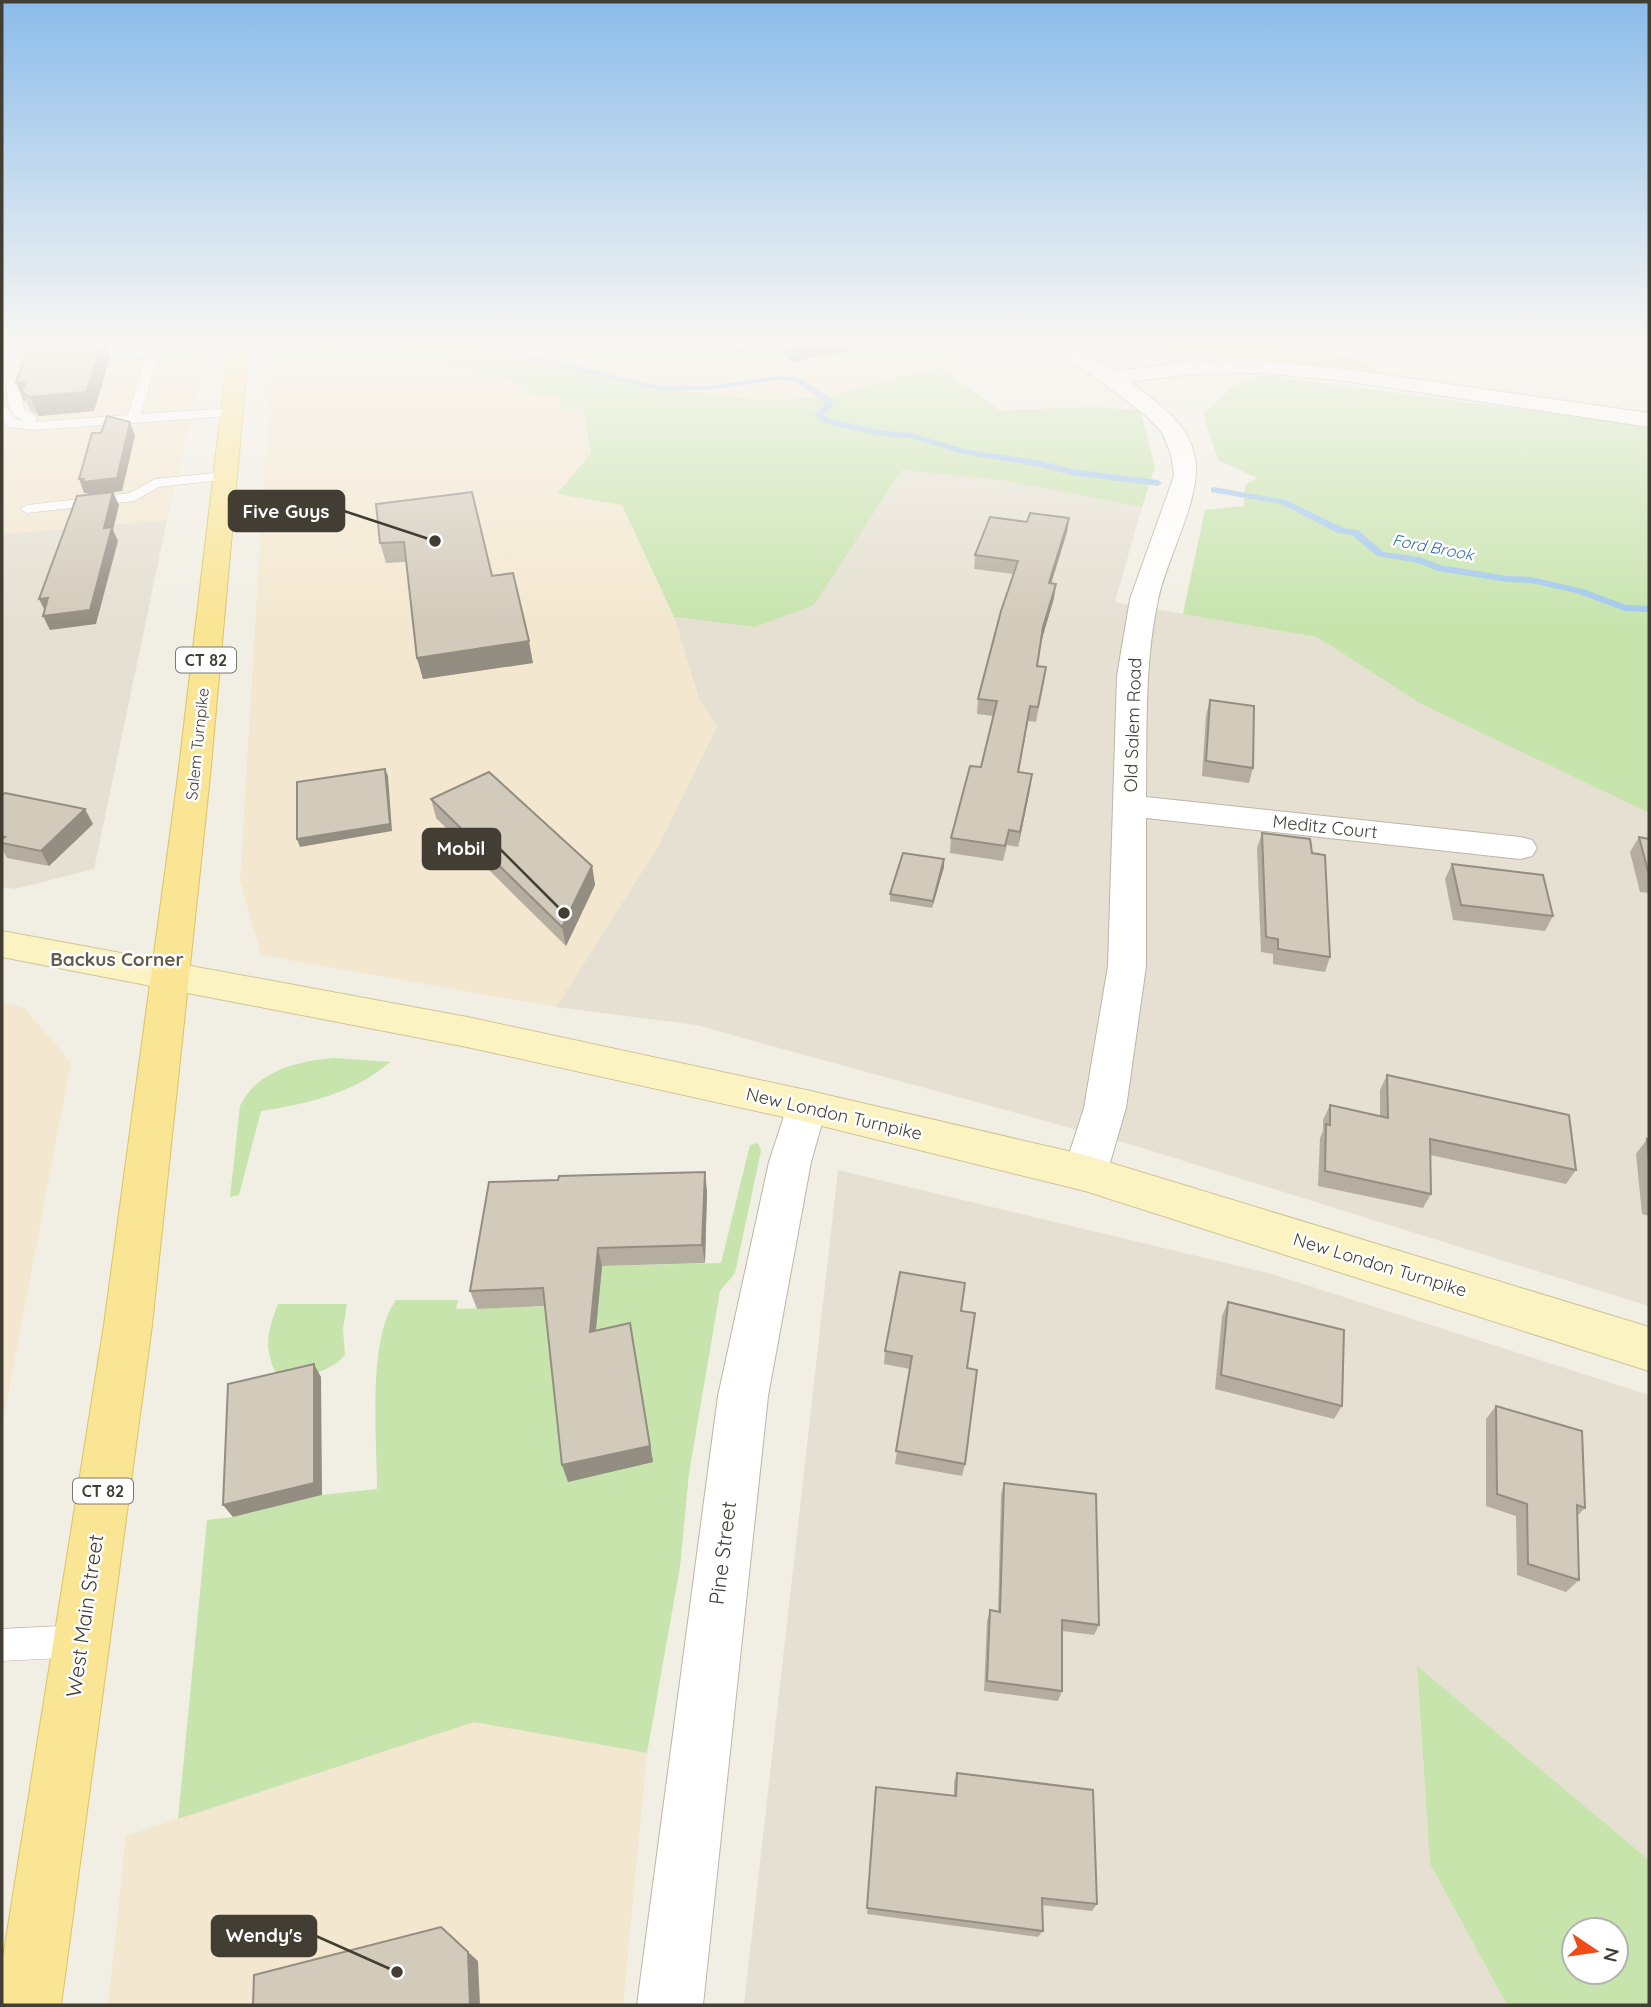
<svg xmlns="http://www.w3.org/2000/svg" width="1651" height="2007" font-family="Quicksand,sans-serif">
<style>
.residential{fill:#e5e0d2}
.commercial{fill:#f3e7cf}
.green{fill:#c7e4ad;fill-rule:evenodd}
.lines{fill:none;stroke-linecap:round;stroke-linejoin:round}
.stream{fill:#a1c8ed;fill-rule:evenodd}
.service-casing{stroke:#bcb6a7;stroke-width:1}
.minor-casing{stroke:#bcb6a7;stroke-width:2}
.secondary-casing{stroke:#d0c495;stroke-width:2}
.primary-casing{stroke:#dec364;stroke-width:2}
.service{fill:#fff;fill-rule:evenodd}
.minor{fill:#fff;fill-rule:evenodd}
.secondary{fill:#fcf3c3;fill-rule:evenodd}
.primary{fill:#fae594;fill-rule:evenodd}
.wall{fill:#b5aea0}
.shaded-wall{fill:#938d82}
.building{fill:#d2caba;stroke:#938d82;stroke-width:2}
.labels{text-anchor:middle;stroke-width:5;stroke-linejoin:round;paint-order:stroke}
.far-water-label{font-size:16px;font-style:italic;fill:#326eaa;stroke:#fff}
.shield{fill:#fff;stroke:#7b7871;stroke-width:2}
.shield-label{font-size:16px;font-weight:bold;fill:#433e34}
.far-street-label{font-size:16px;fill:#433e34;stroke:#fff}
.street-label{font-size:18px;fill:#433e34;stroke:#fff}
.neighbourhood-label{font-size:19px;font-weight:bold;fill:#655d4c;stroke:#fff}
.near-street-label{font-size:21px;fill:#433e34;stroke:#fff}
.leader{fill:none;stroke:#433e34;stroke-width:2.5}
.callout-dot{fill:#433e34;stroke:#fff;stroke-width:2.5}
.callout{fill:#433e34;stroke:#433e34;stroke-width:2.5}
.callout-label{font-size:19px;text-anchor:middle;font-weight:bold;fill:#fff}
</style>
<rect width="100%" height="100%" fill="#f1eee4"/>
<g class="residential">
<path d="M 902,470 L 1001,479 L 1142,507 L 1115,602 L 1317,637 L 1421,704 L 1649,813 L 1649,1306 L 1136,1146 L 696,1025 L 556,1007 L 659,845 L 717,726 L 699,699 L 674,617 L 755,627 L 814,605 Z"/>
<path d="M 167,520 L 94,869 L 15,889 L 2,887 L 2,534 Z"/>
<path d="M 838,1170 L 1272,1274 L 1649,1395 L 1649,1860 L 1417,1668 L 1430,1864 L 1507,2005 L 744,2005 Z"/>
</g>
<g class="commercial">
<path d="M 30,343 L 209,343 L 167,520 L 2,534 L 2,365 Z"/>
<path d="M 272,343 L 310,343 L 309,347 L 325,352 L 339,349 L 390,348 L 522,384 L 533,395 L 558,395 L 584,408 L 591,453 L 622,505 L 674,617 L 699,699 L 717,726 L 659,845 L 556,1007 L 261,955 L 240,881 Z"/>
<path d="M 457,343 L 1029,343 L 828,396 L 766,401 L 671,389 Z"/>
<path d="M 2,1002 L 24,1008 L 71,1062 L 2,1426 Z"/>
<path d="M 474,1722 L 647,1753 L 623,2005 L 108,2005 L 126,1836 Z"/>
</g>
<g class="green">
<path d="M 310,343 L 457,343 L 671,389 L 766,401 L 828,396 L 940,367 L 999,410 L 1097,407 L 1140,410 L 1155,467 L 1142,507 L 1001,480 L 902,470 L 814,605 L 755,627 L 674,617 L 622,505 L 557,494 L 591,453 L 583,408 L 560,409 L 558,395 L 533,395 L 522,384 L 391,348 L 339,349 L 325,353 L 309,347 Z"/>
<path d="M 1113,343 L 1231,343 L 1354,356 L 1388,377 Z"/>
<path d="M 1260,375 L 1618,422 L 1649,428 L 1649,813 L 1421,704 L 1317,637 L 1183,614 L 1205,510 L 1244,506 L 1245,485 L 1257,478 L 1218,460 L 1203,414 L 1237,383 Z"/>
<path d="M 335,1058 L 390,1062 C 355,1093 307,1104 261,1111 L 239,1195 L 230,1197 L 240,1106 C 257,1070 299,1061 335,1058 Z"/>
<path d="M 758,1143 L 761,1151 L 735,1273 L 720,1291 L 689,1473 L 680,1567 L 647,1753 L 474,1722 L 178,1819 L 207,1520 L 233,1517 L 322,1495 L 377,1489 C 377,1438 367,1340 396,1300 L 458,1300 L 456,1309 L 557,1306 L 602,1266 L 721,1263 L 750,1145 Z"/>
<path d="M 278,1304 L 347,1304 L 343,1329 L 345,1355 C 331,1372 297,1382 276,1373 C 263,1347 268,1330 278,1304 Z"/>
<path d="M 1417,1666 L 1649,1860 L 1649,2005 L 1507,2005 L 1430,1864 ZM 1574,1930 L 1616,1930 L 1616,1972 L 1574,1972 Z"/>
</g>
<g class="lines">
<g class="stream">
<path d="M 466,343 L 480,343 L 659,386 L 709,386 L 778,376 L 797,377 L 833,399 L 832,407 L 823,414 L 830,419 L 878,430 L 911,433 L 964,449 L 1037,460 L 1071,469 L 1158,480 L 1162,483 L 1158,486 L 1071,475 L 1036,466 L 963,454 L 910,438 L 878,436 L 824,423 L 814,414 L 824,406 L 826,402 L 795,381 L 778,380 L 709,390 L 659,390 Z"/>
<path d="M 1214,487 L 1286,500 L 1343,528 L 1358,530 L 1383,552 L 1420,557 L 1440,565 L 1507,576 L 1531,577 L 1583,589 L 1626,605 L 1649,606 L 1649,612 L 1625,611 L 1576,593 L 1531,583 L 1507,582 L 1438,571 L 1418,563 L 1377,556 L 1352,535 L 1338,533 L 1281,504 L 1211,492 L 1211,488 Z"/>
</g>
<g class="service-casing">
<g id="service">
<path d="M 79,347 L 157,349 L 159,352 L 141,414 L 232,408 L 239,412 L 232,416 L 33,430 L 10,427 L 2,421 L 2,406 L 7,407 C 11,414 13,420 23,421 C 7,413 7,399 7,383 L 13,379 L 19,383 L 24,409 L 36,416 L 36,422 L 128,415 L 146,356 L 75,354 L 73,351 Z"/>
<path d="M 226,472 L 233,476 L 231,479 L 159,487 L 134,501 L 27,513 L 20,509 L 27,505 L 130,493 L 155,479 Z"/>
<path d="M 82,1625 L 94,1629 L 98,1641 L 94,1653 L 82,1657 L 2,1661 L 2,1629 Z"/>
</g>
</g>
<g class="minor-casing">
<g id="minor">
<path d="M 1043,343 L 1068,343 L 1115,371 L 1192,362 L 1262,361 L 1345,369 L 1649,413 L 1649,427 L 1345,381 L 1262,373 L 1192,374 L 1130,382 C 1157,402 1188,422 1195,457 C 1203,495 1166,559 1158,600 C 1144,665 1147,731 1146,797 L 1520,837 L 1532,840 L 1537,848 L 1532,856 L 1520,859 L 1146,818 L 1146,966 L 1126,1108 L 1107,1173 L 1100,1185 L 1085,1191 L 1070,1185 L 1063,1173 L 1084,1108 L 1108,966 L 1117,676 L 1130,599 L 1174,476 L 1171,454 L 1162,432 L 1145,415 L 1103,383 Z"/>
<path d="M 806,1090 L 821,1095 L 827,1106 L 811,1162 L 768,1396 L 703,2005 L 637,2005 L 718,1396 L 769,1162 L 791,1095 Z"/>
</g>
</g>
<g class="secondary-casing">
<path id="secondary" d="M 2,931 L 467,1017 L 806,1090 L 1085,1155 L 1649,1327 L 1649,1371 L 1085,1191 L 806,1122 L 467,1047 L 2,957 Z"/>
</g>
<g class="primary-casing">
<path id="primary" d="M 229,343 L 249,343 L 210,776 L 152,1325 L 61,2005 L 2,2005 L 2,1964 L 104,1325 L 178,776 Z"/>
</g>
<use href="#service" class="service"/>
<use href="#minor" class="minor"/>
<use href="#secondary" class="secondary"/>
<use href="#primary" class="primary"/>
</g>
<g class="wall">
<path d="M 42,343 L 115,343 L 114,345 L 105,345 L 110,358 L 94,411 L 39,416 L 30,410 L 26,401 L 24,401 L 16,383 Z"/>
<path d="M 721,343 L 891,343 L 791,362 L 773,346 L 732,353 Z"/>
<path d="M 472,492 L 492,576 L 533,663 L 423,679 L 417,658 L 406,562 L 386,563 L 380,543 Z"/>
<path d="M 1069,518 L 1067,532 L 1051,583 L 1054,598 L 1041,642 L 1037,666 L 1044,682 L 1036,722 L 1028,721 L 1019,772 L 1030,789 L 1018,847 L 1007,845 L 1003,861 L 950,853 L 951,838 L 981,767 L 993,716 L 977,714 L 978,699 L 1013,574 L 974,569 L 975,555 L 1027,522 Z"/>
<path d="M 1210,700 L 1253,768 L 1249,783 L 1202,776 L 1206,715 Z"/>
<path d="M 2,795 L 93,824 L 49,866 L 7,858 L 2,849 Z"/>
<path d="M 431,799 L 592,866 L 595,885 L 566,946 L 436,818 Z"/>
<path d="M 1262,833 L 1312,853 L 1330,957 L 1325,972 L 1273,964 L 1273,954 L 1261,952 L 1257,848 Z"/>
<path d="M 1639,837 L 1649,839 L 1649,893 L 1640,892 L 1630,852 Z"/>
<path d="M 944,859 L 944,867 L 932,908 L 890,901 L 890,894 Z"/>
<path d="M 1452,864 L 1553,916 L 1545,931 L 1453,920 L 1445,879 Z"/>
<path d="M 1387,1075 L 1576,1170 L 1566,1184 L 1430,1155 L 1431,1194 L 1423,1208 L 1318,1186 L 1320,1138 L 1323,1131 L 1323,1120 L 1330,1105 L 1380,1116 L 1380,1090 Z"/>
<path d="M 1647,1139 L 1649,1140 L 1649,1216 L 1642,1214 L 1636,1154 Z"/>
<path d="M 707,1191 L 705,1263 L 602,1266 L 596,1330 L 630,1323 L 653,1462 L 568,1482 L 545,1306 L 477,1309 L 470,1291 Z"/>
<path d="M 1228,1302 L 1342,1406 L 1334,1419 L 1215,1389 L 1222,1316 Z"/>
<path d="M 961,1311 L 967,1368 L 965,1464 L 962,1476 L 895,1464 L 910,1369 L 884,1364 L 885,1351 Z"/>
<path d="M 1496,1406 L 1585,1508 L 1577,1516 L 1579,1580 L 1566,1592 L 1517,1575 L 1516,1516 L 1486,1506 L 1486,1419 Z"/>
<path d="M 1004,1483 L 1099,1625 L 1094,1635 L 1062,1631 L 1062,1691 L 1058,1701 L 984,1691 L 987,1621 L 990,1610 L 998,1611 L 1001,1495 Z"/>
<path d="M 957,1773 L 1097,1904 L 1092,1911 L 1042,1905 L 1043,1931 L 1038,1937 L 867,1914 L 876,1787 L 954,1796 L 954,1782 Z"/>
</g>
<g class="shaded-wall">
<path d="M 102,343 L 105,343 L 110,358 L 94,411 L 39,416 L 30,397 L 22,392 L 26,401 L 24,401 L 16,383 L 26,382 Z"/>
<path d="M 731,343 L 773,343 L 773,346 L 732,353 Z"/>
<path d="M 793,343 L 891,343 L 791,362 L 790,344 Z"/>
<path d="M 130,422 L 135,436 L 122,491 L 113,492 L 119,505 L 113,530 L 118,541 L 96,624 L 50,630 L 43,616 L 88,495 L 87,493 L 84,493 L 79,479 Z"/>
<path d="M 1069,518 L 1067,532 L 1047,597 L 1049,583 Z"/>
<path d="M 1056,584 L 1054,598 L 1041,642 L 1043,627 Z"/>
<path d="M 48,598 L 46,613 L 39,599 Z"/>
<path d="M 529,641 L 533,663 L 423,679 L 417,658 Z"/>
<path d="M 385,769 L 388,776 L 392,831 L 300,847 L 297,839 Z"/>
<path d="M 1032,774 L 1030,789 L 1018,847 L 1020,832 Z"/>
<path d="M 85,809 L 93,824 L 49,866 L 41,851 Z"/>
<path d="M 944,859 L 944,867 L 932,908 L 933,901 Z"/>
<path d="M 592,866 L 595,885 L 566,946 L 562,927 Z"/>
<path d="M 705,1172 L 707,1191 L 705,1263 L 702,1245 Z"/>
<path d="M 598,1248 L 602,1266 L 594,1349 L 590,1332 Z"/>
<path d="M 630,1323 L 653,1462 L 568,1482 L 562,1465 Z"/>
<path d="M 314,1364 L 321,1377 L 322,1495 L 233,1517 L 223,1505 Z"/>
<path d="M 441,1927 L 478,1961 L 480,2005 L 470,2005 Z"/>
</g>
<g class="building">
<path d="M 42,343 L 102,343 L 86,392 L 30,397 L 22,392 L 26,382 L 16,383 L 25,356 Z"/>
<path d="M 107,416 L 130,422 L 117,478 L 83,482 L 84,479 L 79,479 L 92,433 L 101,433 Z"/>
<path d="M 113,492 L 104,528 L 112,527 L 90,610 L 43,616 L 48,598 L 39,599 L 77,496 Z"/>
<path d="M 472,492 L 492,576 L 513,573 L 529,641 L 417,658 L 404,542 L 380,543 L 376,504 Z"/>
<path d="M 1030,513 L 1069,518 L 1049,583 L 1056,584 L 1043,627 L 1037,666 L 1046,667 L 1038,707 L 1030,706 L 1018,772 L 1032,774 L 1020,832 L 1009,830 L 1005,846 L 951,838 L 970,766 L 981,767 L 997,701 L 978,699 L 1001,611 L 1018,561 L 975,555 L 990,517 L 1027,522 Z"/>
<path d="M 1210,700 L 1254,706 L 1253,768 L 1206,761 Z"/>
<path d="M 385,769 L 390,824 L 297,839 L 297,782 Z"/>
<path d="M 489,772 L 592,866 L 562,927 L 431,799 Z"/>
<path d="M 5,793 L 85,809 L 41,851 L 2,843 L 2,839 L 5,837 L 2,836 L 2,795 Z"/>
<path d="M 1262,833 L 1310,839 L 1312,853 L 1325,855 L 1330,957 L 1278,949 L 1278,939 L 1266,937 Z"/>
<path d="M 1639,837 L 1649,839 L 1649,875 Z"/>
<path d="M 903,853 L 944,859 L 933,901 L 890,894 Z"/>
<path d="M 1452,864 L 1543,875 L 1553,916 L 1461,905 Z"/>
<path d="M 1387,1075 L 1569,1115 L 1576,1170 L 1430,1139 L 1431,1194 L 1325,1171 L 1326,1124 L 1330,1125 L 1330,1105 L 1388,1118 Z"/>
<path d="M 1647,1139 L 1649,1140 L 1649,1161 Z"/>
<path d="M 705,1172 L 702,1245 L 598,1248 L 590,1332 L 630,1323 L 650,1446 L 562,1465 L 543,1288 L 470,1291 L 489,1182 L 558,1180 L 559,1176 Z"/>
<path d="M 900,1272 L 965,1283 L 961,1311 L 975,1313 L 967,1368 L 977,1370 L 965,1464 L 896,1451 L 912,1356 L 885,1351 Z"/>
<path d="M 1228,1302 L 1344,1330 L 1342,1406 L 1221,1375 Z"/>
<path d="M 314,1364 L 314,1483 L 223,1505 L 228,1384 Z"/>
<path d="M 1496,1406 L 1582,1431 L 1585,1508 L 1577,1505 L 1579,1580 L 1528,1564 L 1527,1504 L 1497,1494 Z"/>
<path d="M 1004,1483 L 1096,1494 L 1099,1625 L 1062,1620 L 1062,1691 L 987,1681 L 990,1610 L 1000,1612 Z"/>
<path d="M 957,1773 L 1093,1790 L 1097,1904 L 1042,1898 L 1043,1931 L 867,1908 L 876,1787 L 956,1796 Z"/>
<path d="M 441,1927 L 468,1952 L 470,2005 L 253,2005 L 254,1975 Z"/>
</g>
<linearGradient id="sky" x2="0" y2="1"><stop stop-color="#8bbcea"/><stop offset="0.55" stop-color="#f9f7f3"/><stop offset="1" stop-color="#f9f7f3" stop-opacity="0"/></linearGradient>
<rect width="1651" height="624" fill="url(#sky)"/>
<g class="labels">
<g class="far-water-label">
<text transform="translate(1433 547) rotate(11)" y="6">Ford Brook</text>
</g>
<g class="shield">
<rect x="176" y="647.5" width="60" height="25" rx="5"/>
<rect x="73" y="1478.5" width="60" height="25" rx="5"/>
</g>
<g class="shield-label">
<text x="206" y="666">CT 82</text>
<text x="103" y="1497">CT 82</text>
</g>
<g class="far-street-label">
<text transform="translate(197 744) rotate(-84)" y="6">Salem Turnpike</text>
</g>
<g class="street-label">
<text transform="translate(1133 725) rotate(-88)" y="6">Old Salem Road</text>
<text transform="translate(1325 827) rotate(6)" y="6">Meditz Court</text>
<text transform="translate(834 1114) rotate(13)" y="6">New London Turnpike</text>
<text transform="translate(1380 1265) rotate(17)" y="6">New London Turnpike</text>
</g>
<g class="neighbourhood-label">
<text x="117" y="966">Backus Corner</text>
</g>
<g class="near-street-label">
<text transform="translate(723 1553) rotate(-83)" y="7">Pine Street</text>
<text transform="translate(85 1616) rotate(-82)" y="7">West Main Street</text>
</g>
</g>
<path class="leader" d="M435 541L344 511M564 913L500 849M397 1972L316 1936"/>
<g class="callout-dot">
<circle cx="435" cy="541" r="7"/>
<circle cx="564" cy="913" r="7"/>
<circle cx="397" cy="1972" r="7"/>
</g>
<g class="callout">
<rect x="229" y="491" width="115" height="40" rx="7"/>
<rect x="423" y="829" width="77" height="40" rx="7"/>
<rect x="212" y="1916" width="104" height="40" rx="7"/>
</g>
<g class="callout-label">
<text x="286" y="518">Five Guys</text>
<text x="461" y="855">Mobil</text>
<text x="264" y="1942">Wendy's</text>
</g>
<rect width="1651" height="2007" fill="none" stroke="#433e34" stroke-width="7"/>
<g transform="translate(1595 1951) rotate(103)"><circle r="33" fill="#ffffff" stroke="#b4b2ae" stroke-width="2"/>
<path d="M0-5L12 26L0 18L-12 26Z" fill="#f24b1a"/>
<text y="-10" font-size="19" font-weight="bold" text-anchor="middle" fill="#433e34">N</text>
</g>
</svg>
